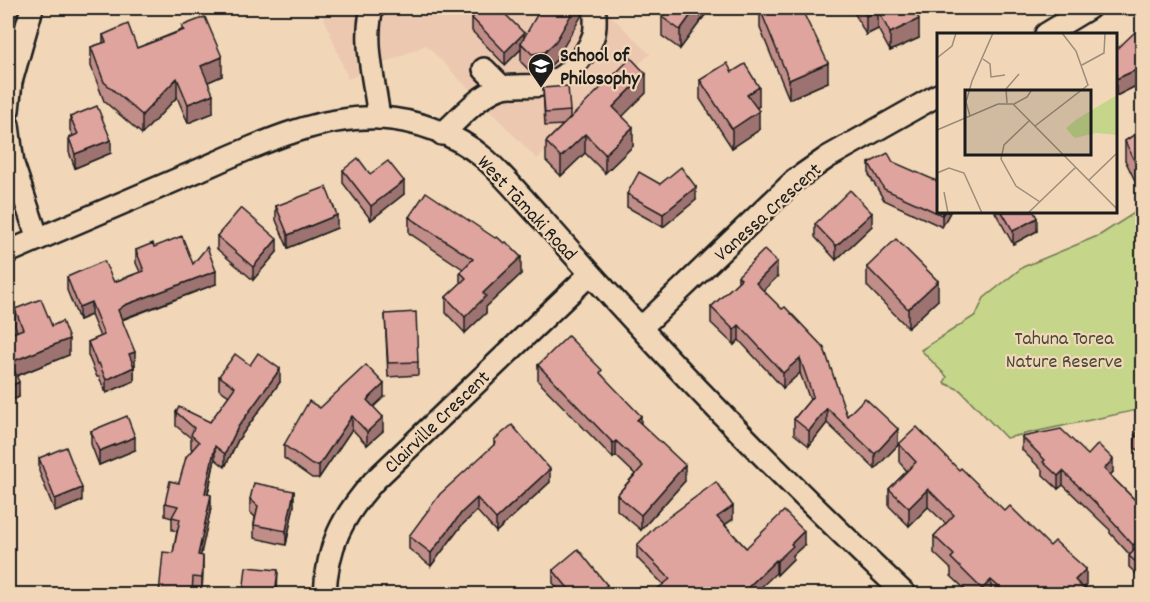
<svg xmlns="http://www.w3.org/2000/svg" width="1150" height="602" font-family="Dekko,sans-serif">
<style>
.built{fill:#ecc8b0}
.green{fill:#c5d589;stroke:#707852;stroke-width:1.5}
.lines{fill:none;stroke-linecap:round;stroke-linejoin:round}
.minor-casing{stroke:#1c1c1c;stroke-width:26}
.minor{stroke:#f1d7b8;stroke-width:21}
.wall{fill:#c08d88;stroke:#1c1c1c;stroke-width:1.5}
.shaded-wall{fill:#9c736f;stroke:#1c1c1c;stroke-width:1.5}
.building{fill:#dfa49e;stroke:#1c1c1c;stroke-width:1.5}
.labels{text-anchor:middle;stroke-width:4.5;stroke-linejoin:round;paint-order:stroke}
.poi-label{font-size:20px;font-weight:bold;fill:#1c1c1c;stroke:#f1d7b8;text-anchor:start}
.street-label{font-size:20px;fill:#1c1c1c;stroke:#f1d7b8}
.park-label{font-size:20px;fill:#464a37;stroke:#f1d7b8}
.inset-road{fill:none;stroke:#9c8c7a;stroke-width:1.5}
.view{fill:#1c1c1c;fill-opacity:0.15;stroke:#1c1c1c;stroke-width:3}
.inset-edge{fill:none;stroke:#1c1c1c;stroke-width:3}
</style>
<rect width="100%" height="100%" fill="#f1d7b8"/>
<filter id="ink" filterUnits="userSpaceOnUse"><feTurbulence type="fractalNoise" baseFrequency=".0167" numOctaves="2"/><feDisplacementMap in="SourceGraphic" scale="12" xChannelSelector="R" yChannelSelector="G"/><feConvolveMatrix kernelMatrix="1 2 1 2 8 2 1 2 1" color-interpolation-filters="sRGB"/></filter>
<g filter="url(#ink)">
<path class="built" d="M 320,8 L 603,8 L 650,54 L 537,159 L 426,45 L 348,79 Z"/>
<path class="green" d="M 1142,208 L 1142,409 L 1006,438 L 960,390 L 944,383 L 947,377 L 921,350 L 976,315 L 984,298 L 1023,267 L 1100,235 Z"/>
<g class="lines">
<g class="minor-casing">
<g id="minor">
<path d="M 372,8 C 363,43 375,83 379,118"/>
<path d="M 1046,34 L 1089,8"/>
<path d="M 484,69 L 502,87"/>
<path d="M 8,110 L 11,82 L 32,8"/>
<path d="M 8,125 L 13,164 L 38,239"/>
<path d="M 442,134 C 459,119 478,96 500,88 C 512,84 528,87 541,85 C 563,82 586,57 593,37 C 596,30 595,21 595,14"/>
<path d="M 8,252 C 66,227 125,202 183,177 C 245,151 311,115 381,118 C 416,120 456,134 484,158 C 505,176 523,199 542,219 C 573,254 604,289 636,323 C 722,417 813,507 905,594"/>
<path d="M 641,328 L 795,180 L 828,157 L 938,95"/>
<path d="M 325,594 C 327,546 342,517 374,481 L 590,274"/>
</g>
</g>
<use href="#minor" class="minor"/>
</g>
<g class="wall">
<path d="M 541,8 L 556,60 L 545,71 L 532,73 L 521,62 L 521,49 L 505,65 L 472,31 L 472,18 L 524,39 Z"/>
<path d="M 669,8 L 716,8 L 712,14 L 708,11 L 680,49 L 662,36 L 662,17 Z"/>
<path d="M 852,8 L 913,8 L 919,38 L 890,51 L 878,29 L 866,35 Z"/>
<path d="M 760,9 L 828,82 L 789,99 L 760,28 Z"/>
<path d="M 182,26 L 222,76 L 208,82 L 213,113 L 188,123 L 177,97 L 142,134 L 104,101 L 91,66 L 91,47 L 103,43 L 103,35 L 137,48 L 182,30 Z"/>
<path d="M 1143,40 L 1143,93 L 1136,86 L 1116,96 L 1116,50 Z"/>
<path d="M 732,72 L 759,106 L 756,108 L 759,130 L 732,148 L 700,99 L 700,80 Z"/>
<path d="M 543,88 L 570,111 L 570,119 L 646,93 L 622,116 L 633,146 L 605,173 L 585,153 L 561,176 L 546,161 L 546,142 L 563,125 L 545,126 Z"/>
<path d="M 70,117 L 111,153 L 75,168 L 69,152 L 69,138 L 73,136 L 70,130 Z"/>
<path d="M 1143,129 L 1143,194 L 1142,195 L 1125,160 L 1125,141 Z"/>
<path d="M 893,162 L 950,212 L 942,227 L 884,200 L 869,175 L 869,163 Z"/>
<path d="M 343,170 L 370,174 L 404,194 L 371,220 L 343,183 Z"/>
<path d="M 660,184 L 696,200 L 663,227 L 627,207 L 627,194 Z"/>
<path d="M 276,206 L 337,228 L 288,248 L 276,220 Z"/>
<path d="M 995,212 L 1034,212 L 1037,231 L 1013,244 Z"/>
<path d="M 409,217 L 521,274 L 486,307 L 486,313 L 465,333 L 446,313 L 446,297 L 460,284 L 460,272 L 463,269 L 409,233 Z"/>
<path d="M 815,224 L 872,226 L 836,260 L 815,237 Z"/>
<path d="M 217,236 L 277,252 L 253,280 L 217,249 Z"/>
<path d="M 154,247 L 193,264 L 216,284 L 122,320 L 135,365 L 134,365 L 134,381 L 106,393 L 99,377 L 97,377 L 88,355 L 88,342 L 100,337 L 91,315 L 79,320 L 67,290 L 67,277 L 114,282 L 140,272 L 136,263 L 136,250 Z"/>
<path d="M 867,267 L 938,300 L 908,328 L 867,286 Z"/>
<path d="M 738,276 L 777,277 L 763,290 L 847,416 L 898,445 L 875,469 L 827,423 L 809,446 L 794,434 L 794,419 L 810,400 L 800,373 L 783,388 L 739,340 L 734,345 L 711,323 L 711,307 L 738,282 Z"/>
<path d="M 15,309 L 52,326 L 69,355 L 17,376 L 19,397 L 8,402 L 8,335 L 17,331 L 15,325 Z"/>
<path d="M 385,314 L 418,362 L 418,375 L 388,377 Z"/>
<path d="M 250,365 L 280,382 L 238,440 L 225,467 L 215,459 L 208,494 L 211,508 L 200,555 L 203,569 L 202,591 L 193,590 L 173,553 L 177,531 L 172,530 L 172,518 L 165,516 L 165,503 L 179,483 L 192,449 L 191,448 L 191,438 L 176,426 L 176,412 L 210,422 L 229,396 L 219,389 L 219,376 Z"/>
<path d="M 538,365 L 602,375 L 685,481 L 641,530 L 617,510 L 617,495 L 635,474 L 616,456 L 613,458 L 538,381 Z"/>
<path d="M 384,397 L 373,407 L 383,431 L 367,445 L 352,429 L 319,478 L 312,478 L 284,458 L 284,445 L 320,408 Z"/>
<path d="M 1143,425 L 1143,453 L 1135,448 L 1135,435 Z"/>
<path d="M 91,431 L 135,450 L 99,465 L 91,444 Z"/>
<path d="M 1022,437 L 1088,455 L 1113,472 L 1110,475 L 1143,508 L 1143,580 L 1129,567 L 1129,556 L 1130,555 L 1110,533 L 1110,530 L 1063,485 L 1058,489 L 1043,475 L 1043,471 L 1022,450 Z"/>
<path d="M 494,440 L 550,482 L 496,532 L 477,511 L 462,525 L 431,566 L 409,549 L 409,536 L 494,445 Z"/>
<path d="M 899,444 L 959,470 L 1086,586 L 1084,588 L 1089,594 L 970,594 L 951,576 L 951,569 L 934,553 L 934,536 L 946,524 L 928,507 L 909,526 L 889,506 L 889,489 L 907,471 L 899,462 Z"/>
<path d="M 39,458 L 82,501 L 55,512 L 39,471 Z"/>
<path d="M 250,499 L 294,505 L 286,545 L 254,538 L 254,525 L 255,517 L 250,512 Z"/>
<path d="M 733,519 L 725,525 L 746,548 L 804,545 L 793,555 L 793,559 L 777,575 L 776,573 L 663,584 L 637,558 L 637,545 Z"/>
<path d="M 553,570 L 607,594 L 562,594 L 553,583 Z"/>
</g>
<g class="shaded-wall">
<path d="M 575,8 L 586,8 L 556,60 L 545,71 L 545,52 Z"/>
<path d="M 696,8 L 708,8 L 708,11 L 680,49 L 680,30 Z"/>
<path d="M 712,8 L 716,8 L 712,14 Z"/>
<path d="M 942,8 L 951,8 L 942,12 Z"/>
<path d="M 878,10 L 878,29 L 866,35 L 866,16 Z"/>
<path d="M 919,19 L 919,38 L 890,51 L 890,33 Z"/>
<path d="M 524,33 L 524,46 L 521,43 L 521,49 L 505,65 L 505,52 Z"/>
<path d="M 222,57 L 222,76 L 201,85 L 201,66 Z"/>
<path d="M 828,63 L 828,82 L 789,99 L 789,80 Z"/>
<path d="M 1136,70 L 1136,86 L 1116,96 L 1116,79 Z"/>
<path d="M 646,74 L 646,93 L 613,126 L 613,107 Z"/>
<path d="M 177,78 L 177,97 L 142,134 L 142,115 Z"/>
<path d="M 759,87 L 759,106 L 747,114 L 747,95 Z"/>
<path d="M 213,94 L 213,113 L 188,123 L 188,104 Z"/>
<path d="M 759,111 L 759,130 L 732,148 L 732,129 Z"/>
<path d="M 633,127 L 633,146 L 605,173 L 605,154 Z"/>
<path d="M 585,134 L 585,153 L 561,176 L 561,157 Z"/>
<path d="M 111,140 L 111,153 L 75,168 L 75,154 Z"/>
<path d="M 404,181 L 404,194 L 371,220 L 371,206 Z"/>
<path d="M 696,187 L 696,200 L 663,227 L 663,214 Z"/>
<path d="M 944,212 L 950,212 L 942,227 L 942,215 Z"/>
<path d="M 872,213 L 872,226 L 836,260 L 836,246 Z"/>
<path d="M 337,215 L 337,228 L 288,248 L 288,235 Z"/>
<path d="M 1037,218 L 1037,231 L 1013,244 L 1013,231 Z"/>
<path d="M 277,239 L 277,252 L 253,280 L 253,267 Z"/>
<path d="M 521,257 L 521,274 L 486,307 L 486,313 L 465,333 L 465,317 L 483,293 Z"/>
<path d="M 777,262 L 777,277 L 756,298 L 756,283 Z"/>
<path d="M 216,271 L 216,284 L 125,318 L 118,323 L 118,310 L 125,305 Z"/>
<path d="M 938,281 L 938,300 L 908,328 L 908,309 Z"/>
<path d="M 91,302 L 91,315 L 79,320 L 79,307 Z"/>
<path d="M 739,325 L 739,340 L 734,345 L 734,330 Z"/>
<path d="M 69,339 L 69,355 L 11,378 L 11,362 Z"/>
<path d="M 135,352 L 135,365 L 129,367 L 129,354 Z"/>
<path d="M 800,358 L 800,373 L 783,388 L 783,373 Z"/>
<path d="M 134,367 L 134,381 L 106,393 L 106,380 Z"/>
<path d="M 280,369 L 280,382 L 238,440 L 225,467 L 225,454 L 238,427 Z"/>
<path d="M 19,382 L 19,397 L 8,402 L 8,387 Z"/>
<path d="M 384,384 L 384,397 L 367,413 L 367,400 Z"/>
<path d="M 827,408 L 827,423 L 809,446 L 809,431 Z"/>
<path d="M 352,416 L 352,429 L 319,478 L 319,465 Z"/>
<path d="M 641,416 L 641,432 L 637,420 Z"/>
<path d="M 383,417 L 383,431 L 367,445 L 367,432 Z"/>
<path d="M 898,429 L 898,445 L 875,469 L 875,454 Z"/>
<path d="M 135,437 L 135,450 L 99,465 L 99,451 Z"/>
<path d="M 616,441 L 616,456 L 613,458 L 613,443 Z"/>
<path d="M 215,446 L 215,459 L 205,506 L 205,493 Z"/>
<path d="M 1113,459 L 1113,472 L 1104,482 L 1104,469 Z"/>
<path d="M 685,465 L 685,481 L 641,530 L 641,515 Z"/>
<path d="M 550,469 L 550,482 L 496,532 L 496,519 Z"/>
<path d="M 1063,471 L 1063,485 L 1058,489 L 1058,476 Z"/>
<path d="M 82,488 L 82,501 L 55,512 L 55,499 Z"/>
<path d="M 928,489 L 928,507 L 909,526 L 909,508 Z"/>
<path d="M 294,491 L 294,505 L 286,545 L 286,531 Z"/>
<path d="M 211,495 L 211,508 L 198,568 L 198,555 Z"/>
<path d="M 477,498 L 477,511 L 462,525 L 431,566 L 431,553 L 462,512 Z"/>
<path d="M 733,506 L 733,519 L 717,530 L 717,517 Z"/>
<path d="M 804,531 L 804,545 L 793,555 L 793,559 L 777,575 L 777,561 L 791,544 Z"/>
<path d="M 1143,536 L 1143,549 L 1133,558 L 1133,545 Z"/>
<path d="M 203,556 L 203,569 L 202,591 L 202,578 Z"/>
<path d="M 776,560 L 776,573 L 754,594 L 741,594 Z"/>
<path d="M 1086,569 L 1086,586 L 1078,594 L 1075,580 Z"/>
<path d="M 278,570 L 277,594 L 275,594 Z"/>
<path d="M 991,580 L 991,594 L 982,594 L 982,589 Z"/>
<path d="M 607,585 L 607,594 L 596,594 Z"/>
</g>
<g class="building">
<path d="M 483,8 L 499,8 L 524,33 L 505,52 L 472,18 Z"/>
<path d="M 541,8 L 575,8 L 556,41 L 545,52 L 532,54 L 521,43 Z"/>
<path d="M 669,8 L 696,8 L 680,30 L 662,17 Z"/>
<path d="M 763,8 L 801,8 L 812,31 L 813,31 L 828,63 L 789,80 L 760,9 Z"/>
<path d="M 862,8 L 913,8 L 919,19 L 890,33 L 878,10 L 866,16 Z"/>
<path d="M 205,17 L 222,57 L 201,66 L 213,94 L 188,104 L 177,78 L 142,115 L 104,82 L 91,47 L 106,42 L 103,35 L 128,24 L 137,48 L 184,30 L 182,26 Z"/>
<path d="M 1135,32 L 1143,40 L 1143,76 L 1136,70 L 1116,79 L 1116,50 Z"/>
<path d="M 631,58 L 646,74 L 613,107 L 633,127 L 605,154 L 585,134 L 561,157 L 546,142 Z"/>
<path d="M 727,63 L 732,72 L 745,64 L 759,87 L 747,95 L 759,111 L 732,129 L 700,80 Z"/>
<path d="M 568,86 L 570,111 L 545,113 L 543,88 Z"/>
<path d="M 97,106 L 111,140 L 75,154 L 69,138 L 78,134 L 70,117 Z"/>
<path d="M 1143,129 L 1143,176 L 1142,176 L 1125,141 Z"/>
<path d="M 888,153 L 893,162 L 939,182 L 939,212 L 944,212 L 942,215 L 884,189 L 869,163 Z"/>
<path d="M 358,158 L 370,174 L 388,161 L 404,181 L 371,206 L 343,170 Z"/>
<path d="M 681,167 L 696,187 L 663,214 L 627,194 L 639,172 L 660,184 Z"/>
<path d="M 326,187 L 337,215 L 288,235 L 276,206 Z"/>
<path d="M 850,190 L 872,213 L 836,246 L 815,224 Z"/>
<path d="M 426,192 L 495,238 L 497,237 L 504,243 L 506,242 L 521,257 L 483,293 L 486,296 L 465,317 L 446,297 L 466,278 L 460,272 L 473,259 L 409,217 Z"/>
<path d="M 241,208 L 277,239 L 253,267 L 217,236 Z"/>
<path d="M 1002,212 L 1034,212 L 1037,218 L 1013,231 Z"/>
<path d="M 182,236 L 193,264 L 207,247 L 216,271 L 125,305 L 118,310 L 135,352 L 129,354 L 134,367 L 106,380 L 99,363 L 97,364 L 88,342 L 104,335 L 91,302 L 79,307 L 67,277 L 104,261 L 114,282 L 144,271 L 136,250 L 153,243 L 154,247 Z"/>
<path d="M 896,239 L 938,281 L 908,309 L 867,267 Z"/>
<path d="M 764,250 L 777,262 L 756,283 L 782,309 L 785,307 L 824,348 L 847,416 L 865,398 L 898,429 L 875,454 L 827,408 L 809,431 L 794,419 L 813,396 L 800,358 L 783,373 L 739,325 L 734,330 L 711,307 L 741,279 L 738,276 Z"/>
<path d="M 41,299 L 52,326 L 62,321 L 69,339 L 11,362 L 19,382 L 8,387 L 8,335 L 23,329 L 15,309 Z"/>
<path d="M 416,312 L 418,362 L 388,363 L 385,314 Z"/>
<path d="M 568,336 L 602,370 L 600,373 L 641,416 L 637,420 L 685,465 L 641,515 L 617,495 L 643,466 L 616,441 L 613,443 L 538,365 Z"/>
<path d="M 258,353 L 280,369 L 238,427 L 225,454 L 215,446 L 205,493 L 211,495 L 198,555 L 203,556 L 202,578 L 193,577 L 192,594 L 159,594 L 163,552 L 173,553 L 180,519 L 172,517 L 178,506 L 165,503 L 170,481 L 179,483 L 186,457 L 199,442 L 191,435 L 194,428 L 176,412 L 179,407 L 210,422 L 235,387 L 219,376 L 235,354 L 250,365 Z"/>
<path d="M 366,365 L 384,384 L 367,400 L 383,417 L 367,432 L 352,416 L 319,465 L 312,465 L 284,445 L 309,401 L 320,408 Z"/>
<path d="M 127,416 L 135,437 L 99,451 L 91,431 Z"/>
<path d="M 512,425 L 550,469 L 496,519 L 477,498 L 462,512 L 431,553 L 409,536 L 440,494 L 496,443 L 494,440 Z"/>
<path d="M 1143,425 L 1143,440 L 1135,435 Z"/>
<path d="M 917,427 L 959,470 L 961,468 L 1005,511 L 1010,506 L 1050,546 L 1055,541 L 1086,569 L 1075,580 L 1089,594 L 1007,594 L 991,580 L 982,589 L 951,558 L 954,555 L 934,536 L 954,515 L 928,489 L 909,508 L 889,489 L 916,462 L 899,444 Z"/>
<path d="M 1061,429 L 1088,455 L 1098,444 L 1113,459 L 1104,469 L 1143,508 L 1143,536 L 1133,545 L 1110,519 L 1111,518 L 1063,471 L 1058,476 L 1043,462 L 1045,460 L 1022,437 Z"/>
<path d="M 66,447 L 82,488 L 55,499 L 39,458 Z"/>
<path d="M 716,482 L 733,506 L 717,517 L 746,548 L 784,511 L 804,531 L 791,544 L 793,546 L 777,561 L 776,560 L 741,594 L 651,594 L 670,579 L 637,545 L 655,527 Z"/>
<path d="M 254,483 L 294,491 L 286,531 L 254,525 L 258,506 L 250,499 Z"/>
<path d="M 1142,542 L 1143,543 L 1143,568 L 1129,556 Z"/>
<path d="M 578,549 L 607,585 L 596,594 L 573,594 L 553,570 Z"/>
<path d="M 246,567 L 278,570 L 275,594 L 243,594 Z"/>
</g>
</g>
<defs>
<g id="university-pin" transform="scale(1.35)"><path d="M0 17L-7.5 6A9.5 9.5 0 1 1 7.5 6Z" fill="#1c1c1c" stroke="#f1d7b8"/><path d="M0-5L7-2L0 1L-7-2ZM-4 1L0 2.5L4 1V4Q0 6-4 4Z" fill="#fff"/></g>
</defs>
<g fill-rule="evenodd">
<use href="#university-pin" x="541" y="66"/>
</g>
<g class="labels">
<g class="poi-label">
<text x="560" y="61">School of<tspan x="560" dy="23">Philosophy</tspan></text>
</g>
<g class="street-label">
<text transform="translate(528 207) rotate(47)" y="7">West Tāmaki Road</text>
<text transform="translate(767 211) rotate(-42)" y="7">Vanessa Crescent</text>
<text transform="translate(436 421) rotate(-44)" y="7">Clairville Crescent</text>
</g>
<g class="park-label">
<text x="1064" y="344">Tahuna Torea<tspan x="1064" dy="23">Nature Reserve</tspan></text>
</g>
</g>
<g transform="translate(937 33)">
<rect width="180" height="180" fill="#f1d7b8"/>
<path d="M 180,62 L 180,102 L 159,100 L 138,105 L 132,99 L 129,95 L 140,86 Z" fill="#c5d589"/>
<path class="inset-road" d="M 0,25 L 15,13 L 19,0M 46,26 L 53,31 L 54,44 L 68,42M 145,32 L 167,20 L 168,0M 70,70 L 69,56 L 82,41M 77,71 L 90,64 L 94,58M 33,83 L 29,69 L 35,48 L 56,0M 93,87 L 67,112 L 64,126 L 79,153 L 103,169M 98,93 L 151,52 L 139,18 L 125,0M 0,97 L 61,71 L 76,71 L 180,176M 0,140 L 12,135 L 27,140 L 45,180M 152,147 L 179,121M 7,159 L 11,180M 91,180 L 139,134"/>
<path class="view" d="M 28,57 L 154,57 L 154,122 L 28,122 Z"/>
<rect width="180" height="180" class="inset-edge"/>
</g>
<rect width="1150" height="602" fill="none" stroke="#f1d7b8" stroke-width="30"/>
<rect x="15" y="15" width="1120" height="572" fill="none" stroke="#1c1c1c" stroke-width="2" filter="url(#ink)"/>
</svg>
